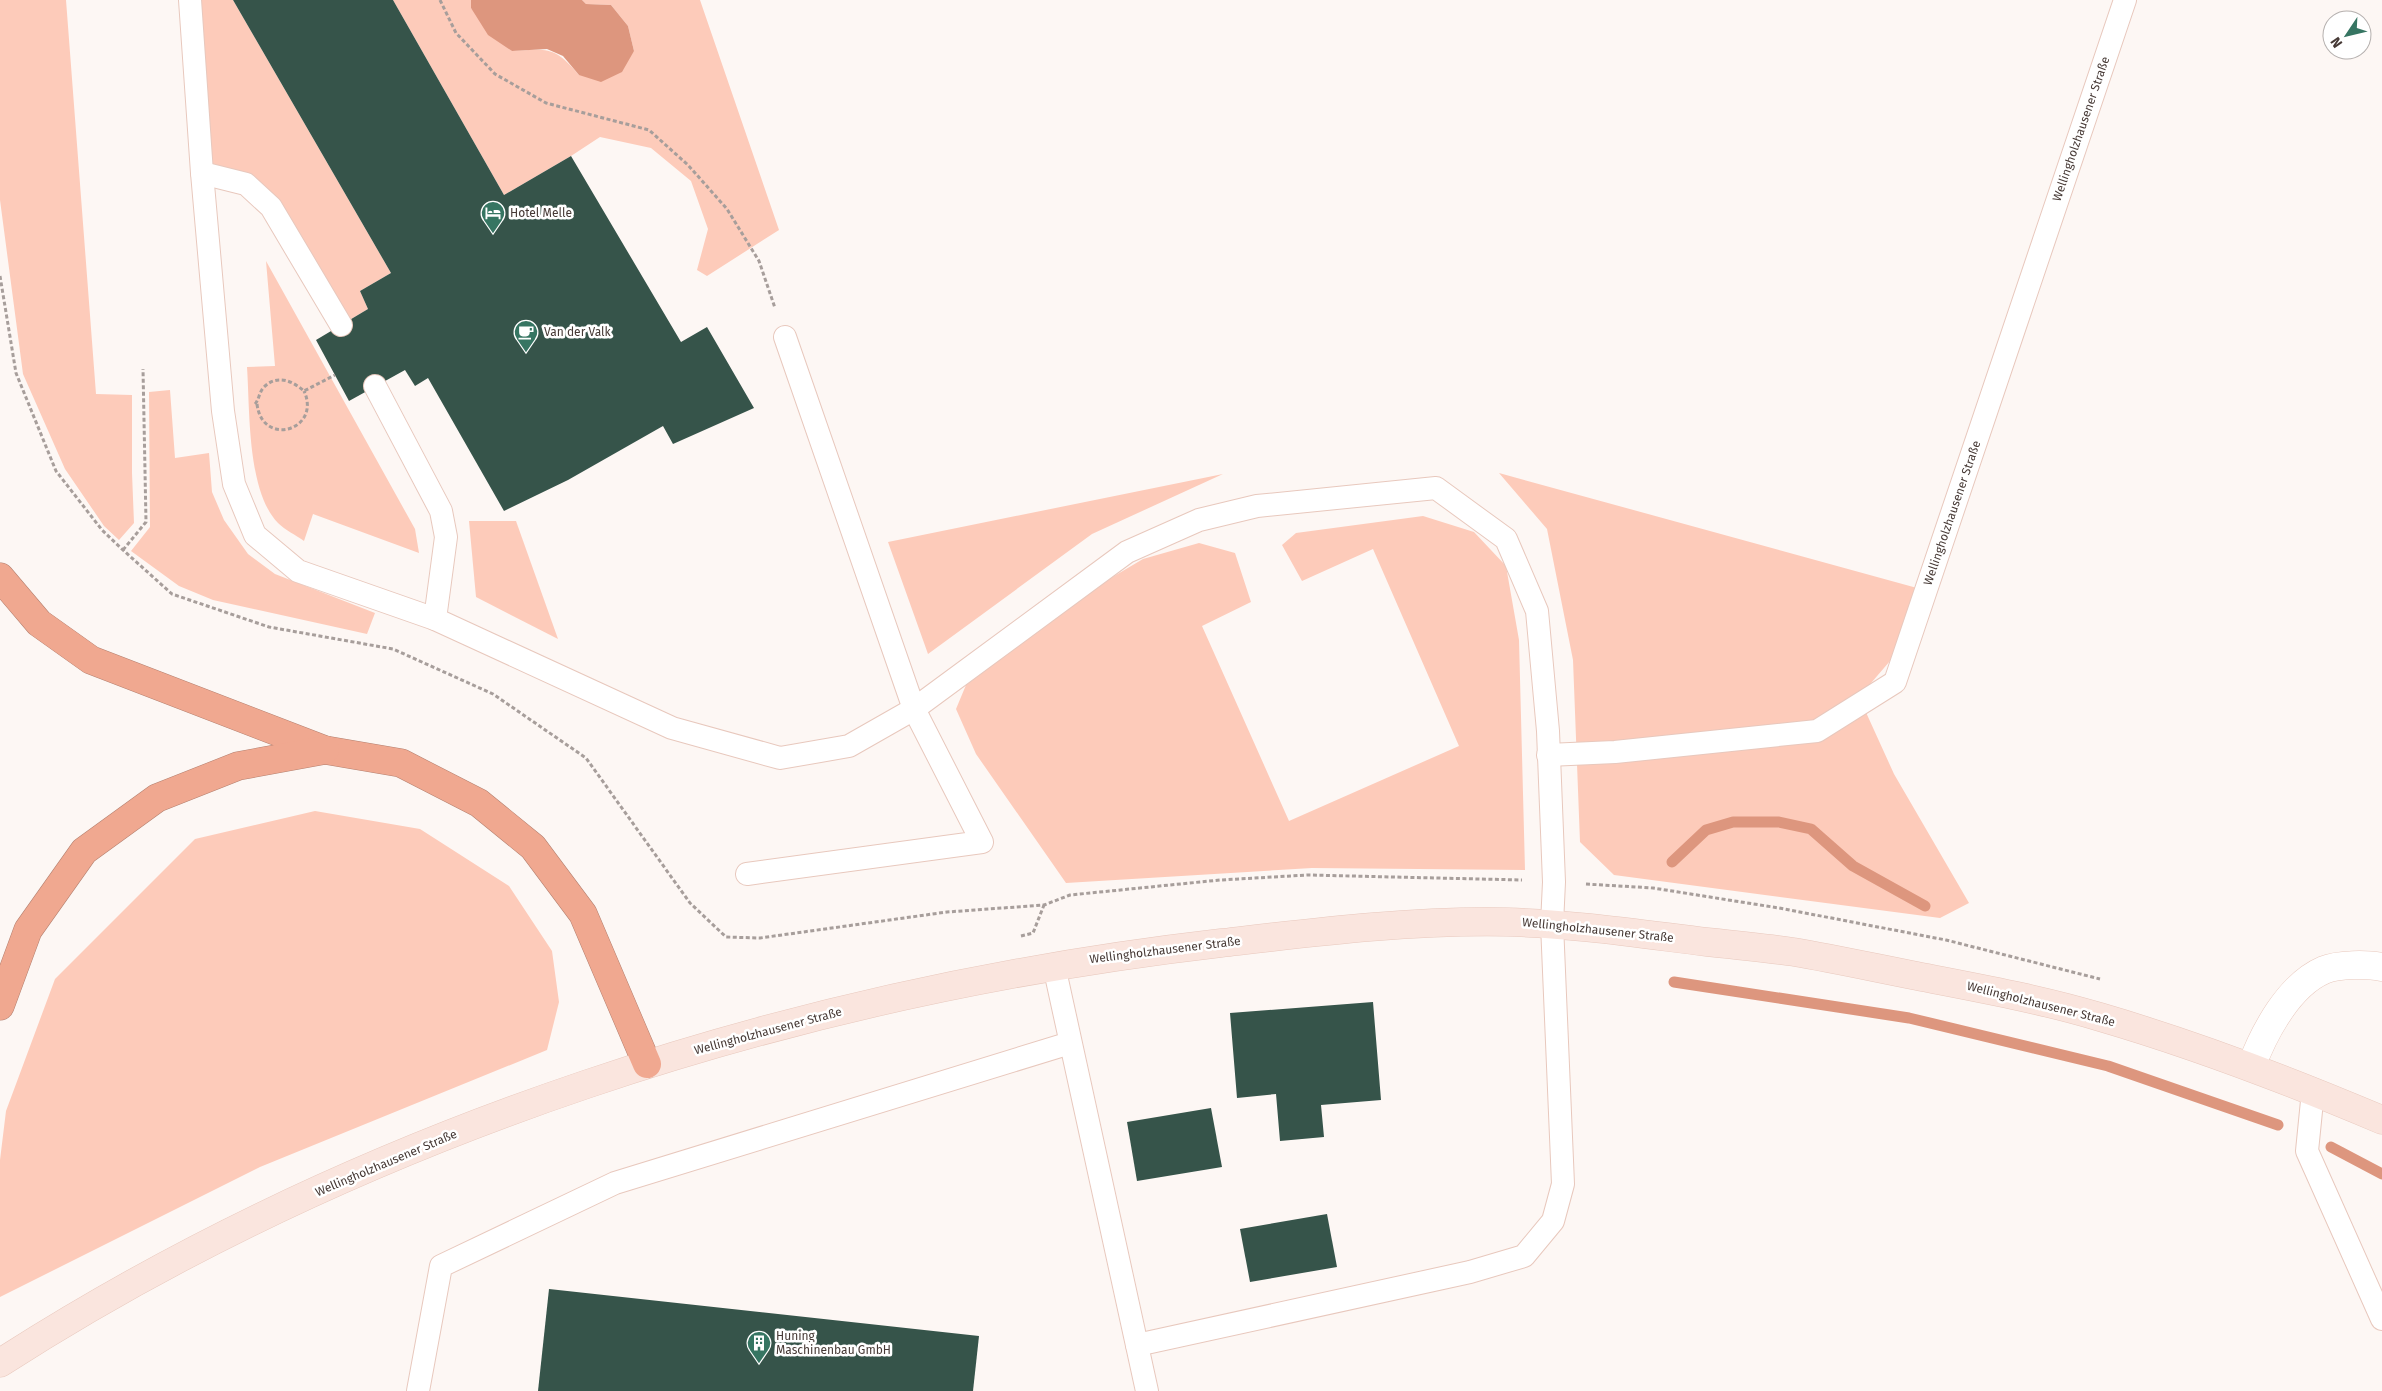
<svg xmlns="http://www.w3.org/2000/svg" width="2382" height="1391" font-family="'Fira Sans',sans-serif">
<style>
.green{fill:#fdcbba}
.water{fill:#dd967e}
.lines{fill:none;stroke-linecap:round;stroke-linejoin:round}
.stream{stroke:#dd967e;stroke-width:11}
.building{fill:#36544a}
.service-casing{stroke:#e8c8bd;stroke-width:24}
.minor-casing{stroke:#e8c8bd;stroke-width:29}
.secondary-casing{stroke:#e8c8bd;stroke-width:29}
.motorway-casing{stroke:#b48170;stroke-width:29}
.path{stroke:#a79e9b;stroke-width:3;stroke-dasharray:4 2.5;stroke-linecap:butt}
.service{stroke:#fff;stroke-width:22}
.minor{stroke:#fff;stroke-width:28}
.secondary{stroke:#fae5de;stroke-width:28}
.motorway{stroke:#f0a890;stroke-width:28}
.labels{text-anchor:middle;stroke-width:5;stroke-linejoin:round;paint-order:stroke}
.street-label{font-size:12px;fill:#463935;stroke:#fff}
.poi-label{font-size:12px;fill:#463935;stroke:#fff;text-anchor:start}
</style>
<rect width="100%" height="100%" fill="#fdf7f4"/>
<g class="green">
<path d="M 0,0 L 66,0 L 96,394 L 132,395 L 132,473 L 134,523 L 119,540 L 104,526 L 65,469 L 23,374 L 0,200 Z"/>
<path d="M 190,0 L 233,0 L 391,273 L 360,291 L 368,309 L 341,325 L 271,207 L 202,173 Z"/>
<path d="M 393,0 L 471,0 L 471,8 L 512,51 C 549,49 554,46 579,75 L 634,51 L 628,26 L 611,5 L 586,4 L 582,0 L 700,0 L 779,230 L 707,276 L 697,270 L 708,229 L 691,181 L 651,148 L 600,137 L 571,156 L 504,195 Z"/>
<path d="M 266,261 L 415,529 L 419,553 L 313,514 L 304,541 C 296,535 285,530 278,523 C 247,491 250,411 247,367 L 275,366 Z"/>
<path d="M 170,390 L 175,458 L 209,453 L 212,492 L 224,520 L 248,554 L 275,574 L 375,613 L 367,634 L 213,600 L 179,586 L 131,551 L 150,527 L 149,392 Z"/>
<path d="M 1499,473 L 1917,588 L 1890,661 L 1859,697 L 1894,774 L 1969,903 L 1940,918 L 1614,875 L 1580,842 L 1573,660 L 1547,529 Z"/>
<path d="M 1223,474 L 1092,534 L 928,654 L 888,542 Z"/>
<path d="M 1423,516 L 1474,532 L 1506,566 L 1519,640 L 1525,870 L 1312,868 L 1066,883 L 976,754 L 956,709 L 966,685 L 1094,588 L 1143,559 L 1199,543 L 1235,553 L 1251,602 L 1202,626 L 1289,821 L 1459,746 L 1373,549 L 1302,581 L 1282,545 L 1296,533 Z"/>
<path d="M 469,521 L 516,521 L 558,639 L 476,597 Z"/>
<path d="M 315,811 L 420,829 L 509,886 L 552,951 L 559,1002 L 547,1050 L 260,1167 L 0,1297 L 0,1160 L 6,1111 L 55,979 L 195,839 Z"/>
</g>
<path class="water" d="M 471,0 L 582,0 L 586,4 L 611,5 L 628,26 L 634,51 L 622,72 L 601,82 L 579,75 L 563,56 L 547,49 L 512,51 L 488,35 L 471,8 Z"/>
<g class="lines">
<g class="stream">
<path d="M 1672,862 L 1706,830 L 1733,822 L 1779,822 L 1811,829 L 1853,866 L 1925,906"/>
<path d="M 1674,982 L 1909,1018 L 2108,1066 L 2278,1125"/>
<path d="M 2331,1147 L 2382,1174"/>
</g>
</g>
<g class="building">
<path d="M 233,0 L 393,0 L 504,195 L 571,156 L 681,342 L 707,327 L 754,408 L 673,444 L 663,426 L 568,480 L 504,511 L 428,378 L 415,386 L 405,370 L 349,401 L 316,340 L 368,309 L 360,291 L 391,273 Z"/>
<path d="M 1373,1002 L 1381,1100 L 1321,1105 L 1324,1137 L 1280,1141 L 1276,1094 L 1237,1098 L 1230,1013 Z"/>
<path d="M 1211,1108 L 1222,1167 L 1137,1181 L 1127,1122 Z"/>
<path d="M 1327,1214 L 1337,1267 L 1250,1282 L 1240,1229 Z"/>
<path d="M 549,1289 L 979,1336 L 973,1391 L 538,1391 Z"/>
</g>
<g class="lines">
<g class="service-casing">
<g id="service">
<path d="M 190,0 L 202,173 L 223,411 L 234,484 L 255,535 L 298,571 L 435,619 L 672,728 L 780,758 L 849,746 L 914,709 L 982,842 L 747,874"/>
<path d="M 202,173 L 246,184 L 271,207 L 341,325"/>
<path d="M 785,337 L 914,709 L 1127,552 L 1199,520 L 1257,506 L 1436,488 L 1506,539 L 1537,611 L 1548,731 L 1554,882 L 1552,924 L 1563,1184 L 1553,1221 L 1524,1256 L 1470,1272 L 1137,1345"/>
<path d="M 375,386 L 441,511 L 446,537 L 435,619"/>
<path d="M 1548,755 L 1615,752 L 1817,731 L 1895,682 L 2125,0"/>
<path d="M 1054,966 L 1147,1391"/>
<path d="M 2313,1091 L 2307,1151 L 2382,1319"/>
<path d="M 418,1391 L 441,1266 L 615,1183 L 1070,1043"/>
</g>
</g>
<g class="minor-casing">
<path id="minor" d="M 2251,1067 C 2264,1032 2289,985 2324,970 C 2338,964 2368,964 2382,967"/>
</g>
<g class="secondary-casing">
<path id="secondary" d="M 0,1363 C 361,1131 795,992 1221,943 C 1316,932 1412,920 1508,922 C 1574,924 1641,934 1707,942 C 1736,945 1765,948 1794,952 C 1835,959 1876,968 1917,976 C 1978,988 2040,999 2100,1017 C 2196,1045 2290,1081 2382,1120"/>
</g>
<g class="motorway-casing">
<g id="motorway">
<path d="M 0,577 L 39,623 L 91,660 L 325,750 L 401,763 L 479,803 L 533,847 L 583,914 L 647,1064"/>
<path d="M 0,1006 L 28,930 L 84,851 L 157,798 L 238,766 L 325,750"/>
</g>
</g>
<g class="path">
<path d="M 440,0 L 456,33 L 495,74 L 546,103 L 649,130 L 688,165 L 727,209 L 759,261 L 775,308"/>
<path d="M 0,276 L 16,373 L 56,471 L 102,530 L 123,550 L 172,594 L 269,627 L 393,649 L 493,694 L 586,758 L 690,903 L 726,937 L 760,938 L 947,912 L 1044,905 L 1070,895 L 1220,880 L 1308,875 L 1522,880"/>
<path d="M 255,404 C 259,400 259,392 264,387 C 277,374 293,381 304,391 L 335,375"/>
<path d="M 257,404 C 262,448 322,430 304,391"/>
<path d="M 123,550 L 146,522 L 143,369"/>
<path d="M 1586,884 L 1653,888 L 1779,908 L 1946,940 L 2100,979"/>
<path d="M 1021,936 L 1033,933 L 1044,905"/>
</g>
<use href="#service" class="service"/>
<use href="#minor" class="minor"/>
<use href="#secondary" class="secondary"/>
<use href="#motorway" class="motorway"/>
</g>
<defs>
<g id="hotel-pin" transform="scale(1.25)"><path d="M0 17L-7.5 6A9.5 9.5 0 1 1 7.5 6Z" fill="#367562" stroke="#fff"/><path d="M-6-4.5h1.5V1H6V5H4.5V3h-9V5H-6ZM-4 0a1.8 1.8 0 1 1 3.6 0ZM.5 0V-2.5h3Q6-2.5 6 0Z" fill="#fff"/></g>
<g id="cafe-pin" transform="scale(1.25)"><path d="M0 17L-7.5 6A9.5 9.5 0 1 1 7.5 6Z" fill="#367562" stroke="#fff"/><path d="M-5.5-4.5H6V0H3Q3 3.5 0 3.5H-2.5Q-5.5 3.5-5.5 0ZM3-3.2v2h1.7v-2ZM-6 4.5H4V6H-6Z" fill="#fff"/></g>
<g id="building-pin" transform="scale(1.25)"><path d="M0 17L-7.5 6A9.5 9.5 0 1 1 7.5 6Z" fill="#367562" stroke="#fff"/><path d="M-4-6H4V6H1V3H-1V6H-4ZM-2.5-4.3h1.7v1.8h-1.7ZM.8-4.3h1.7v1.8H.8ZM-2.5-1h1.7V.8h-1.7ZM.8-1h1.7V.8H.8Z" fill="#fff"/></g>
</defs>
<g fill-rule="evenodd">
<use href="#hotel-pin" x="493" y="213"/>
<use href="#cafe-pin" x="526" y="332"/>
<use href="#building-pin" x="759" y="1343"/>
</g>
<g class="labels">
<g class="street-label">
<text transform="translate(2081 129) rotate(-71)" y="4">Wellingholzhausener Straße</text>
<text transform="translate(1952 513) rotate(-71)" y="4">Wellingholzhausener Straße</text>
<text transform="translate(1598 930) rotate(6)" y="4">Wellingholzhausener Straße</text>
<text transform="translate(1165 950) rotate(-7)" y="4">Wellingholzhausener Straße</text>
<text transform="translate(2041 1004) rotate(14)" y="4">Wellingholzhausener Straße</text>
<text transform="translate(768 1031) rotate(-15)" y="4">Wellingholzhausener Straße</text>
<text transform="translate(386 1163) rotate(-23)" y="4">Wellingholzhausener Straße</text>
</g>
<g class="poi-label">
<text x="510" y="217">Hotel Melle</text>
<text x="544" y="336">Van der Valk</text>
<text x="776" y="1340">Huning<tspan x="776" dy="14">Maschinenbau GmbH</tspan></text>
</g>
</g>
<g transform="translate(2347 35) rotate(235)"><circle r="24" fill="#ffffff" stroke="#b5b0ae"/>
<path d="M0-4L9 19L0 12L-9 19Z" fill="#367562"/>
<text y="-8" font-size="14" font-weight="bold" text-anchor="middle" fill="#463935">N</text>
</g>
</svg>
